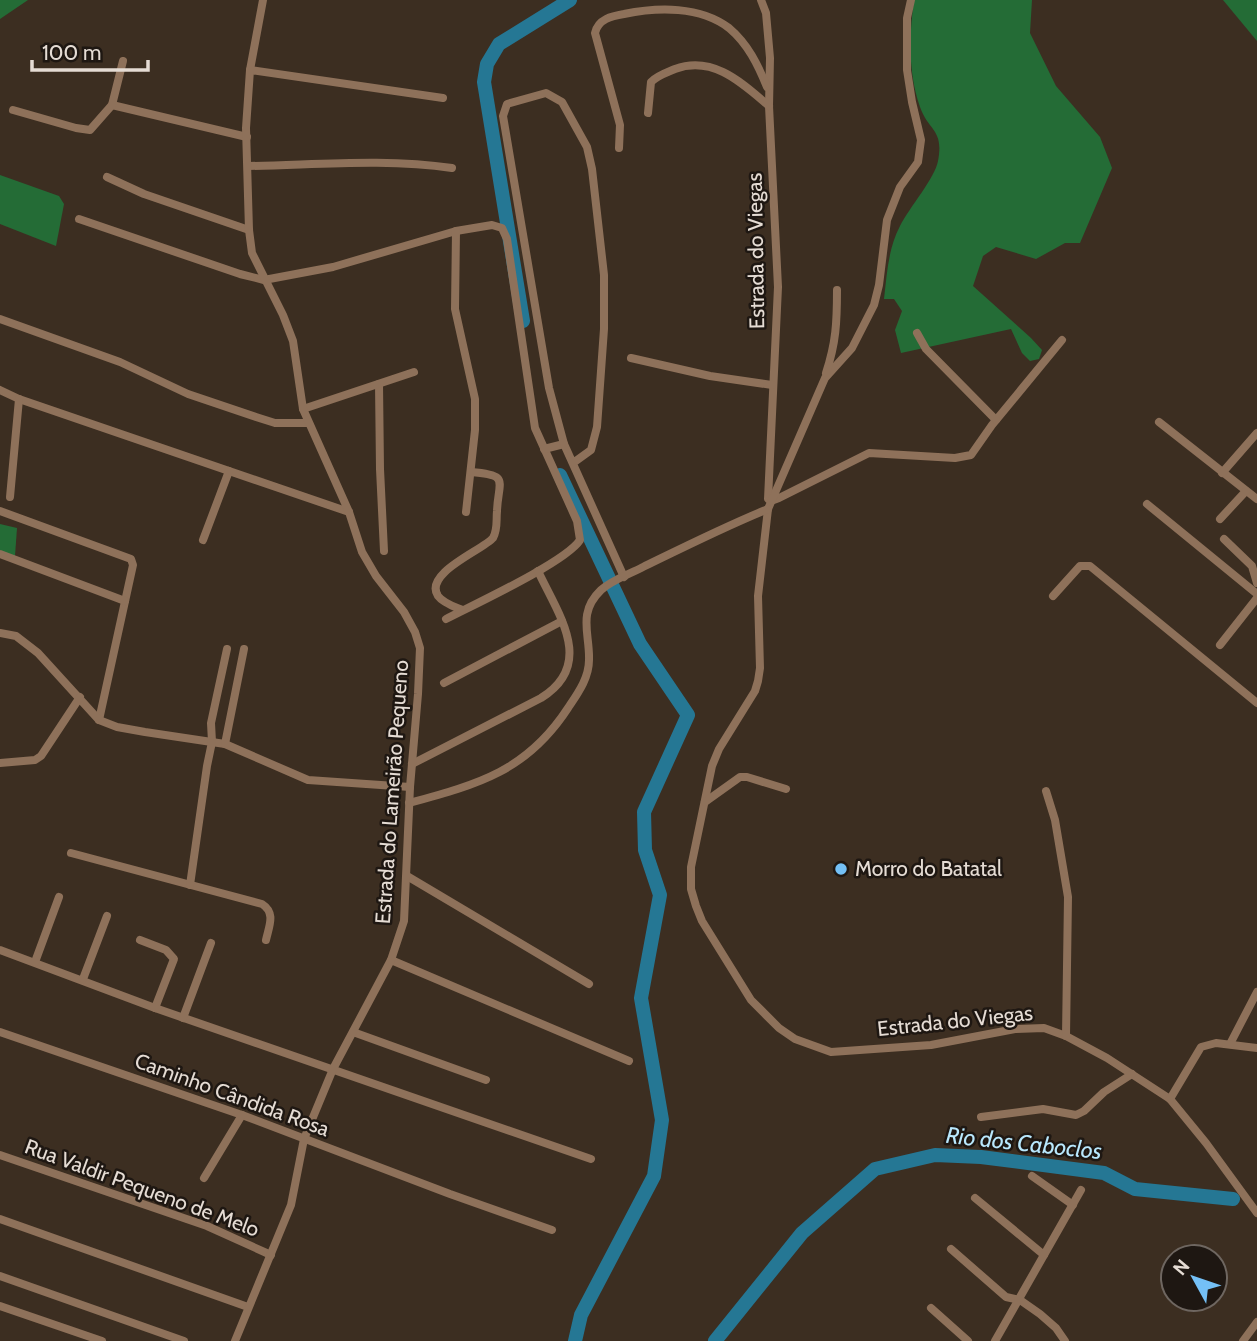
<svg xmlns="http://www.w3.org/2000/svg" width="1257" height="1341" font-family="Cabin,sans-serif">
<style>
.forest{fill:#246c36}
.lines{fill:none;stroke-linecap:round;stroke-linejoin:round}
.river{stroke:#257794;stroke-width:14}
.minor{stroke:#8e715a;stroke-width:8}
.poi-dot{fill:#74c0f6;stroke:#1e1712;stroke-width:2.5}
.labels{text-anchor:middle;stroke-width:5;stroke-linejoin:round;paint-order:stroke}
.street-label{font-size:21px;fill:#e5dcd4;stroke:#1e1712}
.poi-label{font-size:21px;fill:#e5dcd4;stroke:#1e1712;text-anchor:start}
.water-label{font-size:23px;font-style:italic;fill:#b9e8fd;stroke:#1e1712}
</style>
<rect width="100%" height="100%" fill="#3c2e21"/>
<g class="forest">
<path d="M 0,0 L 28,0 L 0,19 Z"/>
<path d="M 914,0 L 1032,0 L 1030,33 L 1056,86 L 1100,137 L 1112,168 L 1080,243 L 1065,243 L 1036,259 L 996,247 L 983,256 L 973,286 L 1031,338 L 1042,350 L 1039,359 L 1030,361 L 1022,353 L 1011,329 L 901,353 L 895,330 L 902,311 L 894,299 L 884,299 C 887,274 888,249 900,226 C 909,208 935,178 938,161 C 944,129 929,132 920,107 C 908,73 909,35 914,0 Z"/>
<path d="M 1223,0 L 1257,0 L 1257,41 Z"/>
<path d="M 0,175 L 59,196 L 64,204 L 56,246 L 0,224 Z"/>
<path d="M 0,524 L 17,528 L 15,556 L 0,551 Z"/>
</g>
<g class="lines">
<g class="river">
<path d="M 523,321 L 484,82 L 487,64 L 499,44 L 570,0"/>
<path d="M 560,475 L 640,644 L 688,715 L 644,812 L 645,850 L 660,895 L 641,998 L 662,1120 L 654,1176 L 581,1315 L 575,1341"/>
<path d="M 715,1341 L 802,1233 L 875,1169 L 935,1155 L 981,1157 L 1104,1173 L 1135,1189 L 1233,1199"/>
</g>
<g class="minor">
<path d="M 761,0 L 766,13 L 770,58 L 769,106 L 778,287 L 768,499 L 771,501 L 779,498 L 869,453 L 955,458 L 971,455 L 992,425 L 1062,340"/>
<path d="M 911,0 L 907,18 L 907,70 L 912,102 L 921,140 L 918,162 L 900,187 L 887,220 L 879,285 L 874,305 L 852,348 L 825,378 L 768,509 L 758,596 L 760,668 L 758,681 L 755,691 L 719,749 L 712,766 L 691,867 L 691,889 L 696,906 L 702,921 L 751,1000 L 779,1028 L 795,1039 L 831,1052 L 931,1045 L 1015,1029 L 1044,1028 L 1066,1036 L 1107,1058 L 1170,1099 L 1206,1143 L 1257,1213"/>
<path d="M 250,70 L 443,98"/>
<path d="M 112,105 L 247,137"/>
<path d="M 13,110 L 76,128 L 90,130 L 112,105 L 123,61"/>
<path d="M 648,113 L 651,82 C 658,75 666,73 675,69 C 713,55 742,83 769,106"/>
<path d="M 619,148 L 620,125 L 595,33 C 598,19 612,16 624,14 C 658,7 700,6 729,28 C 748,44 758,65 767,87"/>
<path d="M 248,166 C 315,165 385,158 452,168"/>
<path d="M 107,177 L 144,194 L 249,230"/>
<path d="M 79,219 L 240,274 L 264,280 L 333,267 L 456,231 L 492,225 L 502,228 L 507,239 L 535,428 L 577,521 L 580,540 C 566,562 473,605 446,619"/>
<path d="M 456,231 L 455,309 L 475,399 L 475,430 L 466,512"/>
<path d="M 0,319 L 120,362 L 188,394 L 256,417 L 275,423 L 308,423"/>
<path d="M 917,333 L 926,349 L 996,420"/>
<path d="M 631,358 L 710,376 L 772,385"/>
<path d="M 826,373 C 836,343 837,322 837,290"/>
<path d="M 379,384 L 380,469 L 384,551"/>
<path d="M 0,390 L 19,399 L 349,512"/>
<path d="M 303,409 L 414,372"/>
<path d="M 1159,422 L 1257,499"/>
<path d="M 544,449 L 564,444"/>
<path d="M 573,463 L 591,450 L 597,427 L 604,329 L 604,275 L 592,169 L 587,147 L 562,102 L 546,93 L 507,104 L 503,116 L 549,388 L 564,444 L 624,577"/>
<path d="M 1222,473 L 1257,433"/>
<path d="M 10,497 L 19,399"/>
<path d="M 1147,504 L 1257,594"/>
<path d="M 0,511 L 131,559 L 133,565 L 99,720"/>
<path d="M 1220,519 L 1246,491"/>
<path d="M 1224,539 L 1252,566 L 1257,583"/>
<path d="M 203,540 L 229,471"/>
<path d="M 0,554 L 125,601"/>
<path d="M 1053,596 L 1080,566 L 1090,566 L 1257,703"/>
<path d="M 462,610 C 455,607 443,603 438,596 C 423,573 483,550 493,538 C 498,529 496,521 497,511 C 498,481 511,475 471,472"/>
<path d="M 0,633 L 16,636 L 38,653 L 99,720 L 117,727 L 145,732 L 225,744 L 308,780 L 410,787"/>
<path d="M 1220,645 L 1257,598"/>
<path d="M 444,683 L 562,621"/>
<path d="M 225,744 L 244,649"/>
<path d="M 0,763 L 35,760 L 41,756 L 80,697"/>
<path d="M 412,764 L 541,698 C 596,664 558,614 538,571"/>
<path d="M 1046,791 L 1055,820 L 1068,897 L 1066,1036"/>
<path d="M 705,802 L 740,777 L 747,777 L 786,789"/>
<path d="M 409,803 C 479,784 527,771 568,708 C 578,693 589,678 589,660 C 590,634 577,613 601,590 C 612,580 630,574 643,567 C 684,547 726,526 768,509"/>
<path d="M 71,853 L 262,904 C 276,913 269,926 266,940"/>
<path d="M 407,876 L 589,984"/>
<path d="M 190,885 L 207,766 L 212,742 L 211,723 L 227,649"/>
<path d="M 140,940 L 166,950 L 174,959 L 155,1008"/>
<path d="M 0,950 L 155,1008 L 591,1159"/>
<path d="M 391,960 L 629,1061"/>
<path d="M 35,962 L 59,897"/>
<path d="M 83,979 L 107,916"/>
<path d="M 183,1018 L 211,943"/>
<path d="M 0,1032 L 242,1115 L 450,1194 L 552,1230"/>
<path d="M 353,1032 L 486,1080"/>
<path d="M 1230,1044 L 1257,992"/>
<path d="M 1170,1099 L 1201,1047 L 1216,1043 L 1257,1048"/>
<path d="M 981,1117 L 1043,1109 L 1076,1115 L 1084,1111 L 1104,1092 L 1132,1074"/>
<path d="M 0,1155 L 207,1226 L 271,1255"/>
<path d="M 1032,1176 L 1073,1205"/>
<path d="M 204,1178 L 242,1115"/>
<path d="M 975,1198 L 1044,1255"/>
<path d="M 0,1219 L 248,1307"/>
<path d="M 951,1249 L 1006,1297 L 1020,1300 L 1040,1314 L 1056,1328 L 1065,1341"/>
<path d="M 0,1276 L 184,1341"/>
<path d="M 0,1306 L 102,1341"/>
<path d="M 931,1308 L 968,1341"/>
<path d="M 235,1341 L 291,1205 L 304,1139 L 333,1069 L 391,960 L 404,921 L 410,787 L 418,694 L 420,648 L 415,632 L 404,612 L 376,576 L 362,552 L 349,512 L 303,409 L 293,341 L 283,315 L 252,253 L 249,230 L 246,128 L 250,70 L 263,0"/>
<path d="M 995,1341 L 1081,1190"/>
<path d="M 1243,1341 L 1257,1322"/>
</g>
</g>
<circle class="poi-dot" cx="841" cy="869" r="7"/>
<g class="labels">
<g class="street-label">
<text transform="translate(756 251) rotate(-91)" y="7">Estrada do Viegas</text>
<text transform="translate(392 792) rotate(-86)" y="7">Estrada do Lameirão Pequeno</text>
<text transform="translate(955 1021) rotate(-6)" y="7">Estrada do Viegas</text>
<text transform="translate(232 1095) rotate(20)" y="7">Caminho Cândida Rosa</text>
<text transform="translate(142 1188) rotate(20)" y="7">Rua Valdir Pequeno de Melo</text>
</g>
<g class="poi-label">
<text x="855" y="876">Morro do Batatal</text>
</g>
<g class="water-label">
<text transform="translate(1024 1143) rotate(6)" y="8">Rio dos Caboclos</text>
</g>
</g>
<g transform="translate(1194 1278) rotate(310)"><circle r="33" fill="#1e1712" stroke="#6e6660" stroke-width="2"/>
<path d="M0-5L12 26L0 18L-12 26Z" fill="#74c0f6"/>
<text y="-10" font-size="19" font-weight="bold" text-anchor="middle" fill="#e5dcd4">N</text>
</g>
<path d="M32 60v10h116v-10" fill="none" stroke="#e5dcd4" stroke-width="3.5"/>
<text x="42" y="60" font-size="21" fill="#e5dcd4" stroke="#1e1712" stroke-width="5" paint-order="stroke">100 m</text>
</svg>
